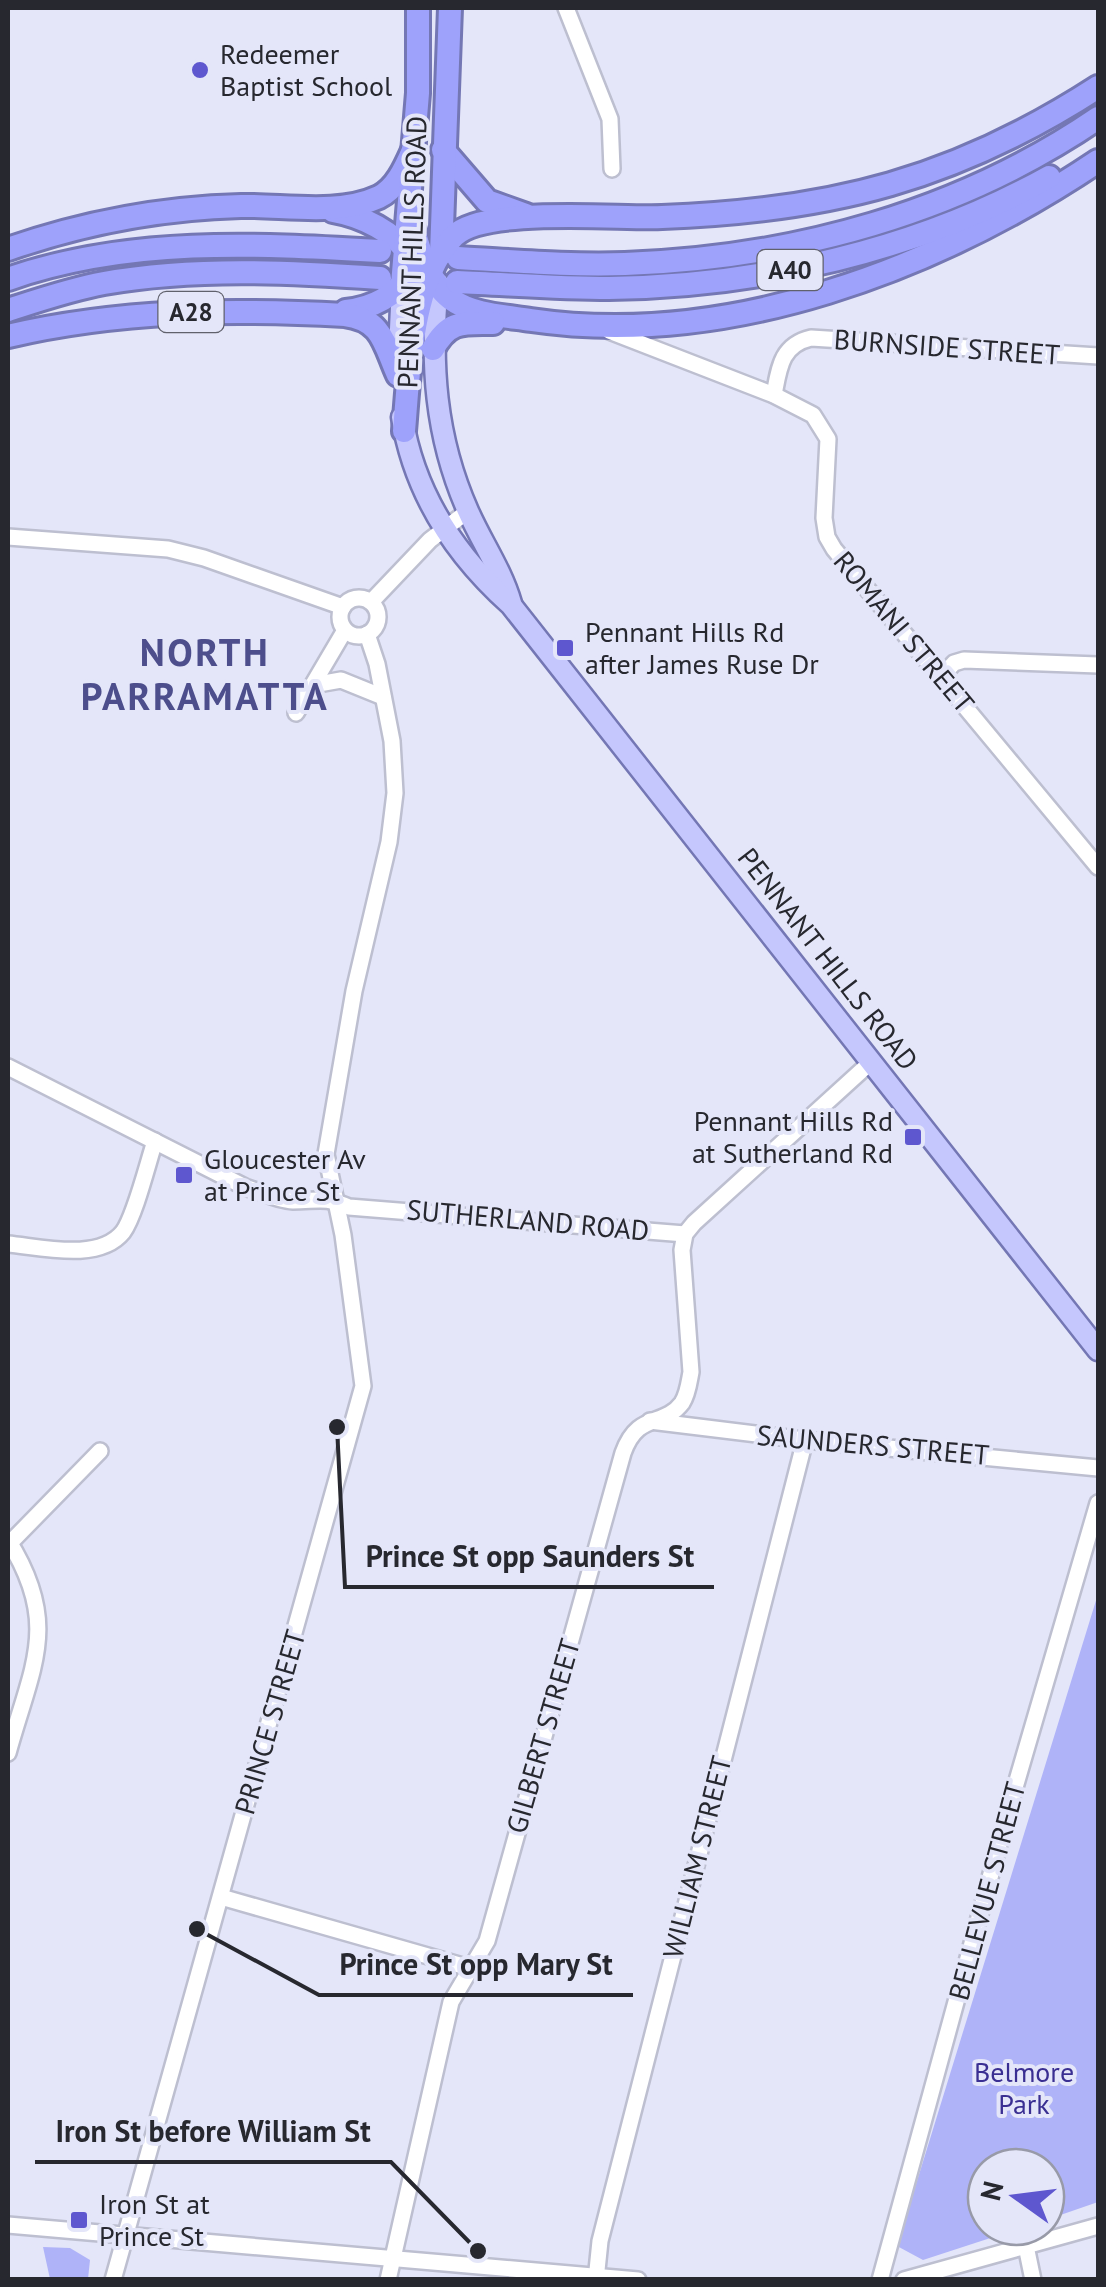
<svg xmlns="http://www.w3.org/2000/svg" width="1106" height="2287" font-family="'PT Sans',sans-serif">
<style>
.green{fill:#afb3f8}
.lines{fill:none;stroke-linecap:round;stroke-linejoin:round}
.minor-casing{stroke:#bdbfd0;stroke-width:20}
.major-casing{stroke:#7477b4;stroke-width:25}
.highway-casing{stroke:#7477b4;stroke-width:28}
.minor{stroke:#fff;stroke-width:15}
.major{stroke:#c5c7fd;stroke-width:20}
.highway{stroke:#9ea2fb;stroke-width:22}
.poi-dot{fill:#5e57cf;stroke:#e4e6f9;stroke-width:4}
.labels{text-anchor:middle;stroke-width:8;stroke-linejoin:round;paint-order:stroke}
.shield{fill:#e4e6f9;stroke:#60616c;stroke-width:2.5}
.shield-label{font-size:25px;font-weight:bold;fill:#27282f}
.poi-label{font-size:28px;fill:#27282f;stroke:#e4e6f9;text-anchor:start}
.street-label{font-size:28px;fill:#27282f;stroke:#e4e6f9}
.park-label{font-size:28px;fill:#3a2f92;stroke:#e4e6f9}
.district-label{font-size:38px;font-weight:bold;letter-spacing:2.5px;fill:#4d4e8c;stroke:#e4e6f9}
.leader{fill:none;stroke:#27282f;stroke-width:4}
.callout-dot{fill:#27282f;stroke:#e4e6f9;stroke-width:4}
.callout-label{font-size:30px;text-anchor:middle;font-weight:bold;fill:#27282f;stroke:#e4e6f9;stroke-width:8;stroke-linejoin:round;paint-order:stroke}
</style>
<rect width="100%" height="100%" fill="#e4e6f9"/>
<g class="green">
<path d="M 1098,1594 L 1098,2202 L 1046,2220 L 1046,2167 L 986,2167 L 986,2227 L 1024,2227 L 923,2260 L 897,2246 Z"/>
<path d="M 43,2247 L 70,2248 L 90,2260 L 88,2279 L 50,2279 Z"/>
</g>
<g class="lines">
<g class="minor-casing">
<g id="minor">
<path d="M 566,8 L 610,119 L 612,169"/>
<path d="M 609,331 L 774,395 L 813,415 L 828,439 L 824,518 L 827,537 L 834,549 L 1098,867"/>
<path d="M 774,395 C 779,368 781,345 811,338 L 1098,356"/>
<path d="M 8,537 L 168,549 L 204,558 L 343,607"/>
<circle cx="359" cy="617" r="19"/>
<path d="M 371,602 L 430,540 L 468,511"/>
<path d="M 942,676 L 954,663 L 964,660 L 1098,665"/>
<path d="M 313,685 L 341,680 L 383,697"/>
<path d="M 296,713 L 345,630"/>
<path d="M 8,1067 L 245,1187 C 260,1192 277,1200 293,1201 C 318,1201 324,1196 349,1207 L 685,1234"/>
<path d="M 8,1244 C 41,1247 99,1262 123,1232 C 135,1216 148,1162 155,1141"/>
<path d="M 650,1421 L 805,1440 L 1098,1468"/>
<path d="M 8,1540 C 61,1624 32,1666 8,1753"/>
<path d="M 10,1543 L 100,1451"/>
<path d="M 221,1897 L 470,1968"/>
<path d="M 8,2225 L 638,2280"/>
<path d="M 1026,2246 L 1033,2280"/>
<path d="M 113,2280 L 363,1386 L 343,1235 L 326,1154 L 354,991 L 389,842 L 395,793 L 392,741 L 377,664 L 367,634"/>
<path d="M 388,2280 L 451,2002 L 487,1941 L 623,1453 C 638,1411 663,1428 682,1403 C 688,1394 689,1382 691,1372 L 682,1250 L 685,1234 L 694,1223 L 871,1062"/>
<path d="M 596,2280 L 600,2241 L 805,1440"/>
<path d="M 880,2280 L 1009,1808 L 1098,1503"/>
<path d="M 904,2280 L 1098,2226"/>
</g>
</g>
<g class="major-casing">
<g id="major">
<path d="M 438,283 C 430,362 435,437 468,511 C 482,543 501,569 511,603"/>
<path d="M 398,373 L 402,285"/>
<path d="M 402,417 C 414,492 455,555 511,605 L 1098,1350"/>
</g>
</g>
<g class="highway-casing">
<g id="highway">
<path d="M 443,150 L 487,201 L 526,215"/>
<path d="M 333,211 C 362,216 395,232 411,257"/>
<path d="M 409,211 C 416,239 425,279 451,299 C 472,315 505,316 531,320 C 728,349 937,269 1098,161"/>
<path d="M 8,249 C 83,223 162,208 241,206 C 284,205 338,216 379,197 C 397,188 406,166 414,148"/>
<path d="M 441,254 L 450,8"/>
<path d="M 458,258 C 514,261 570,266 625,264 C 793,258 959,213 1098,118"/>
<path d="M 8,279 C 128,237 255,244 380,251"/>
<path d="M 457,282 C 508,284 558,288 609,288 C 760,286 916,251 1049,177"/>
<path d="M 402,285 L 418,93 L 418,8"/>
<path d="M 8,310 C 39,300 71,289 104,283 C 195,267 287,272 380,278"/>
<path d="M 346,311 C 372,308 396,296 410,273"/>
<path d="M 8,336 C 119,310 231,309 345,315 C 383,320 384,344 398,375"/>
<path d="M 433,349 C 449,320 463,323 493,323"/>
<path d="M 404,431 C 409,374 411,279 454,236 C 484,206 618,219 662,217 C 831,211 956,179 1098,87"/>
</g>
</g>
<use href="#minor" class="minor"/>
<use href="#major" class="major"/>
<use href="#highway" class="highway"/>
</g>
<g class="poi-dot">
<circle cx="200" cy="70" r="10"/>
<rect x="555" y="638" width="20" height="20" rx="5"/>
<rect x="903" y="1127" width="20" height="20" rx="5"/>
<rect x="174" y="1165" width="20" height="20" rx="5"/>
<rect x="69" y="2210" width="20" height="20" rx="5"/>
</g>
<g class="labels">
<g class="shield">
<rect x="757.5" y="250" width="65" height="40" rx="8"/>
<rect x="158.5" y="292" width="65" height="40" rx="8"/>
</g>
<g class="shield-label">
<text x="790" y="279">A40</text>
<text x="191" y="321">A28</text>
</g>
<g class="poi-label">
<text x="220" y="64">Redeemer<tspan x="220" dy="32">Baptist School</tspan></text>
<text x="585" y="642">Pennant Hills Rd<tspan x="585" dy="32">after James Ruse Dr</tspan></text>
<text x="893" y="1131" text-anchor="end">Pennant Hills Rd<tspan x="893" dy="32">at Sutherland Rd</tspan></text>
<text x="204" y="1169">Gloucester Av<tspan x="204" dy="32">at Prince St</tspan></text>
<text x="99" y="2214">Iron St at<tspan x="99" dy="32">Prince St</tspan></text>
</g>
<g class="street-label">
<text transform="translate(412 252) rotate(-88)" y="10">PENNANT HILLS ROAD</text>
<text transform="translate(947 347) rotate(4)" y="10">BURNSIDE STREET</text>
<text transform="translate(904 632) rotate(50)" y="10">ROMANI STREET</text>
<text transform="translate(828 959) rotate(52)" y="10">PENNANT HILLS ROAD</text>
<text transform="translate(528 1220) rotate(5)" y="10">SUTHERLAND ROAD</text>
<text transform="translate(873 1445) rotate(5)" y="10">SAUNDERS STREET</text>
<text transform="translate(270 1722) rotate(-74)" y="10">PRINCE STREET</text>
<text transform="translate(543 1736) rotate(-74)" y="10">GILBERT STREET</text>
<text transform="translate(697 1857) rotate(-76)" y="10">WILLIAM STREET</text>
<text transform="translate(987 1891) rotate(-75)" y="10">BELLEVUE STREET</text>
</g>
<g class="park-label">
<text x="1024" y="2082">Belmore<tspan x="1024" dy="32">Park</tspan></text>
</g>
<g class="district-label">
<text x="205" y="666">NORTH<tspan x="205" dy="44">PARRAMATTA</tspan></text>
</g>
</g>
<path class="leader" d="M337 1427L345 1587H714M197 1929L319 1995H633M478 2251L391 2162H35"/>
<g class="callout-dot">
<circle cx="337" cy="1427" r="10"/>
<circle cx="197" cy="1929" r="10"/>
<circle cx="478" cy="2251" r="10"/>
</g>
<g class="callout-label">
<text x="530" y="1567">Prince St opp Saunders St</text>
<text x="476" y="1975">Prince St opp Mary St</text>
<text x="213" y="2142">Iron St before William St</text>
</g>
<rect width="1106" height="2287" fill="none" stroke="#27282f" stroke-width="20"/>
<g transform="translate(1016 2197) rotate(284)"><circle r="48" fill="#e4e6f9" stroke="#989aa8" stroke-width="2.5"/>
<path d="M0-8L18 38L0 25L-18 38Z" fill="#5e57cf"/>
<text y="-15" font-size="28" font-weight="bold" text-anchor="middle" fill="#27282f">N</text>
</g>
</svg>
